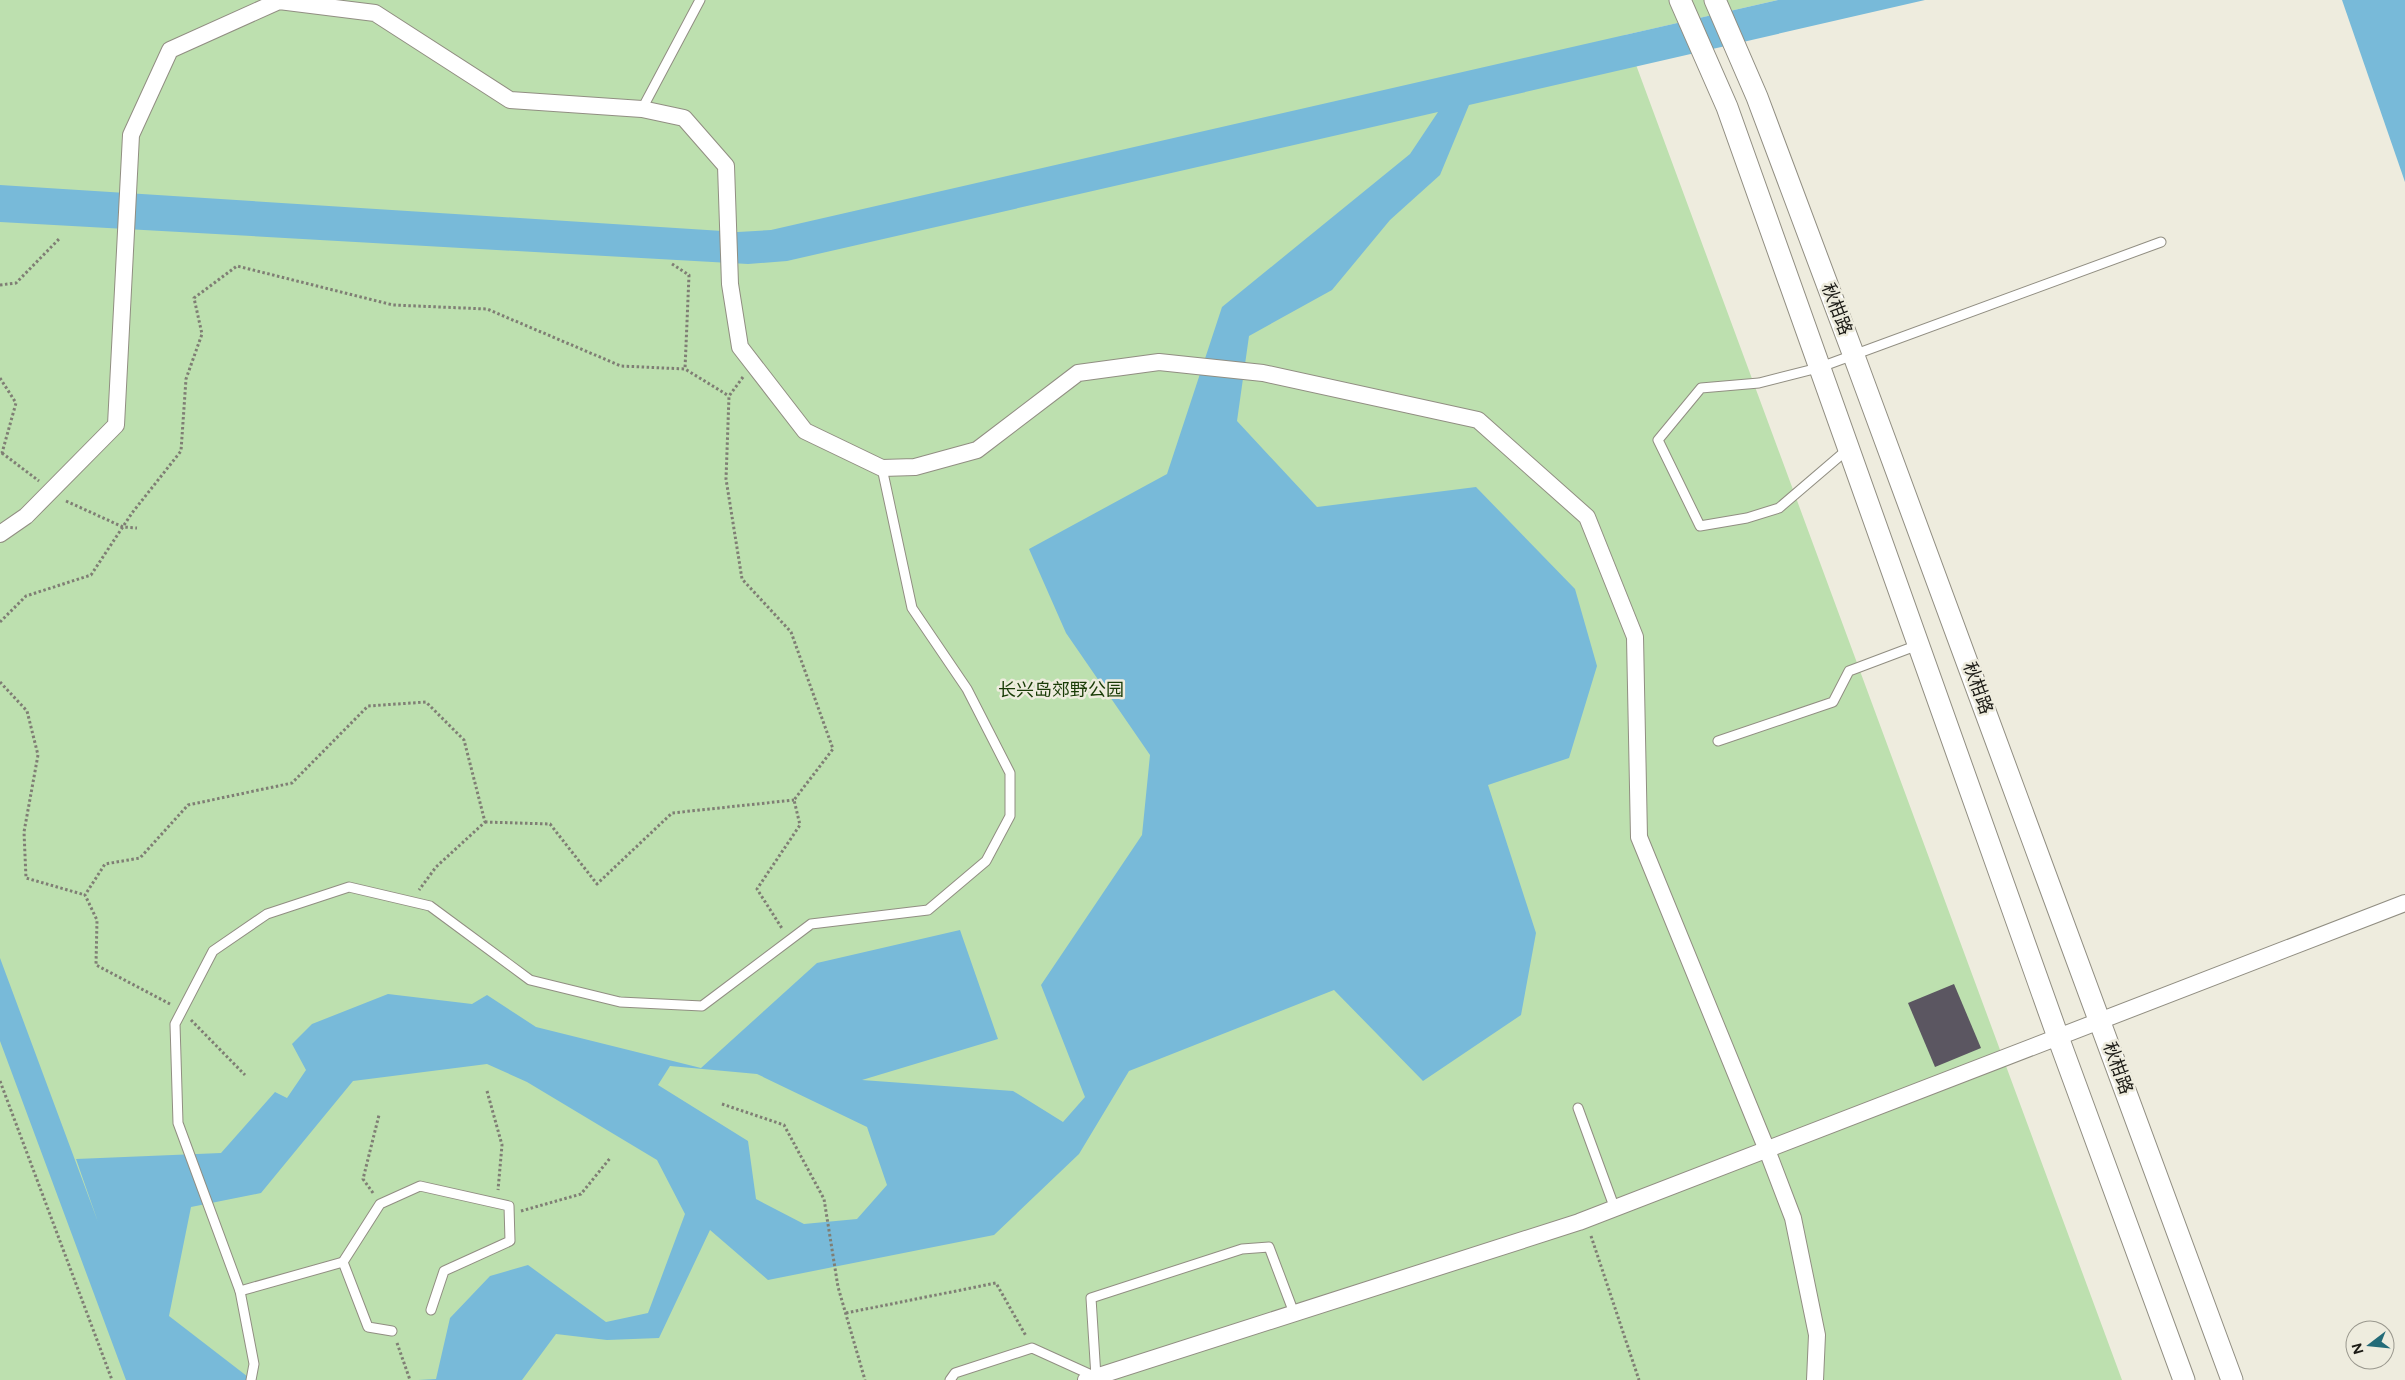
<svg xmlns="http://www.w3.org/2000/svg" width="2405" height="1380" font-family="Figtree,'Noto Sans SC',sans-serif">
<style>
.green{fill:#bde0af}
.water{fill:#78bad9;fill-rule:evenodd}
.building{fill:#5b5661}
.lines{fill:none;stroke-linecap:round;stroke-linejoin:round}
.service-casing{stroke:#918e82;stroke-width:11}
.minor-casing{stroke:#918e82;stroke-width:18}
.tertiary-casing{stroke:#918e82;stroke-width:23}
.path{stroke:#7f7e74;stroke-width:3;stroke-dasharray:2.5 2.5;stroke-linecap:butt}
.service{stroke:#fff;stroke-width:9}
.minor{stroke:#fff;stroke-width:16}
.tertiary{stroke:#fff;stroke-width:21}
.labels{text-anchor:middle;stroke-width:5;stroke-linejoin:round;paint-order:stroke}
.street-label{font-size:18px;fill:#1b1a15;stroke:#eeecde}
.park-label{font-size:18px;fill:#193b06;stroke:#eeecde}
</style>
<rect width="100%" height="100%" fill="#eeecde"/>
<path class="green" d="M 0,0 L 1778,0 L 1625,35 L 2122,1380 L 0,1380 Z"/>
<g class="water">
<path d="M 1778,0 L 1925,0 L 1469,105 L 1440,175 L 1390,220 L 1332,290 L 1249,336 L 1237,421 L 1317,507 L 1476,487 L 1575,589 L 1597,666 L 1569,758 L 1488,785 L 1536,933 L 1521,1015 L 1423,1081 L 1334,990 L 1129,1071 L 1079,1154 L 994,1235 L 768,1280 L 710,1230 L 659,1338 L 607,1340 L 556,1334 L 522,1380 L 418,1380 L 436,1379 L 450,1318 L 490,1276 L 528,1265 L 606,1322 L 648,1313 L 685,1214 L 657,1160 L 527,1082 L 487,1064 L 353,1081 L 261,1193 L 191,1207 L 169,1316 L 252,1380 L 126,1380 L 0,1041 L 0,958 L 98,1222 L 76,1159 L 221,1153 L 275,1092 L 287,1098 L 306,1070 L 292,1044 L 312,1024 L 388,994 L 472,1004 L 487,995 L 536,1027 L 701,1068 L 817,963 L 960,930 L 998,1039 L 862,1080 L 1013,1091 L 1063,1122 L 1085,1097 L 1041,985 L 1142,835 L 1150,755 L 1066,633 L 1029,549 L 1167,474 L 1222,307 L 1410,154 L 1438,112 L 787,261 L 748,264 L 0,222 L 0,185 L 738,232 L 771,230 ZM 670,1066 L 757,1074 L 867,1127 L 887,1185 L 857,1219 L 804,1224 L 756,1199 L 748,1141 L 658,1085 Z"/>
<path d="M 2342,0 L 2405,0 L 2405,182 Z"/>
</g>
<path class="building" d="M 1954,984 L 1981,1048 L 1935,1067 L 1908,1003 Z"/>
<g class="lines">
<g class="service-casing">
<g id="service">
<path d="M 642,109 L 700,0"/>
<path d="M 1848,449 L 1779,508 L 1747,518 L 1700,526 L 1658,440 L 1701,388 L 1759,383 L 1818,368 L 2161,242"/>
<path d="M 1718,741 L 1833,702 L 1849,671 L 1918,645"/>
<path d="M 1578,1108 L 1615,1209"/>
<path d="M 240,1291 L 343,1262"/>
<path d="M 392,1331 L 368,1327 L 343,1262 L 380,1204 L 420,1186 L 509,1206 L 510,1241 L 444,1271 L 431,1310"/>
<path d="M 251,1380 L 254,1364 L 240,1291 L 178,1123 L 175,1024 L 213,951 L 267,914 L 349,887 L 430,906 L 530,980 L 620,1002 L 702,1006 L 811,924 L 928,910 L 986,861 L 1010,816 L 1010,773 L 967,689 L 912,608 L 882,468"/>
<path d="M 950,1380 L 955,1373 L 1032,1348 L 1096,1377 L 1091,1298 L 1242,1249 L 1269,1247 L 1294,1313"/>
</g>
</g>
<g class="minor-casing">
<g id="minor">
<path d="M 0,534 L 26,516 L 116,425 L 131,135 L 170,50 L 279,1 L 375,13 L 510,100 L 642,109 L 684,118 L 726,166 L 730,284 L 740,347 L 805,431 L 882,468 L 915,467 L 977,450 L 1078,373 L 1159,362 L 1263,373 L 1478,420 L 1587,517 L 1635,637 L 1639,837 L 1767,1150 L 1793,1218 L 1817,1335 L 1815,1380"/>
<path d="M 1086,1380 L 1579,1222 L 2405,903"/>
</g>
</g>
<g class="tertiary-casing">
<g id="tertiary">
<path d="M 1680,0 L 1727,107 L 2058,1037 L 2184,1380"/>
<path d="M 1715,0 L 1757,97 L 1854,356 L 2232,1380"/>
</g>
</g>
<g class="path">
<path d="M 672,264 L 689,275 L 685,369"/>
<path d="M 0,285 L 16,283 L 60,238"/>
<path d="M 743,377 L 729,396 L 726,479 L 742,579 L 791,632 L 833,749 L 794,800 L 800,825 L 757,889 L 783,930"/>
<path d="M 0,378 L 16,403 L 2,453 L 0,454"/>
<path d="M 2,453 L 39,481"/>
<path d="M 66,501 L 123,527 L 137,528"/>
<path d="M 0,622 L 26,596 L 91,575 L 132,513 L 181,451 L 186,379 L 202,334 L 194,298 L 237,266 L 393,305 L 487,309 L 621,366 L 685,369 L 729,396"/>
<path d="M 0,682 L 27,711 L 38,755 L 24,832 L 26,878 L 85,895"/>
<path d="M 485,822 L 550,824 L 597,884 L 672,813 L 794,800"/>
<path d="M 170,1004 L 96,965 L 97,920 L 85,895 L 105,864 L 140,858 L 188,805 L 292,783 L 368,706 L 426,702 L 464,740 L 485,822 L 436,867 L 419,890"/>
<path d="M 191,1020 L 245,1075"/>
<path d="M 0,1081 L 112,1380"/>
<path d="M 487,1091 L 502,1145 L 498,1190"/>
<path d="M 722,1104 L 784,1125 L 824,1199 L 838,1287 L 865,1380"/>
<path d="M 373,1193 L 363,1179 L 379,1115"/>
<path d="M 521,1211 L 581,1194 L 611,1157"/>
<path d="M 1591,1236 L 1639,1380"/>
<path d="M 846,1313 L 996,1283 L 1026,1336"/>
<path d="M 397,1343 L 410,1380"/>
</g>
<use href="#service" class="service"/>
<use href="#minor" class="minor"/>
<use href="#tertiary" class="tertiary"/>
</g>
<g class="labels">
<g class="street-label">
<text transform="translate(1837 309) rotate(69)" y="6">秋柑路</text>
<text transform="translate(1978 688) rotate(70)" y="6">秋柑路</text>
<text transform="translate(2118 1068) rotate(70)" y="6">秋柑路</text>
</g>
<g class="park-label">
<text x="1061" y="696">长兴岛郊野公园</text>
</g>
</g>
<g transform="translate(2370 1345) rotate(254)"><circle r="24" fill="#eeecde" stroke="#9a988e"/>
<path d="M0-4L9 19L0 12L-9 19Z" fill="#236b78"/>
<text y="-8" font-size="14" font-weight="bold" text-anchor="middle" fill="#1b1a15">N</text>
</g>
</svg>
